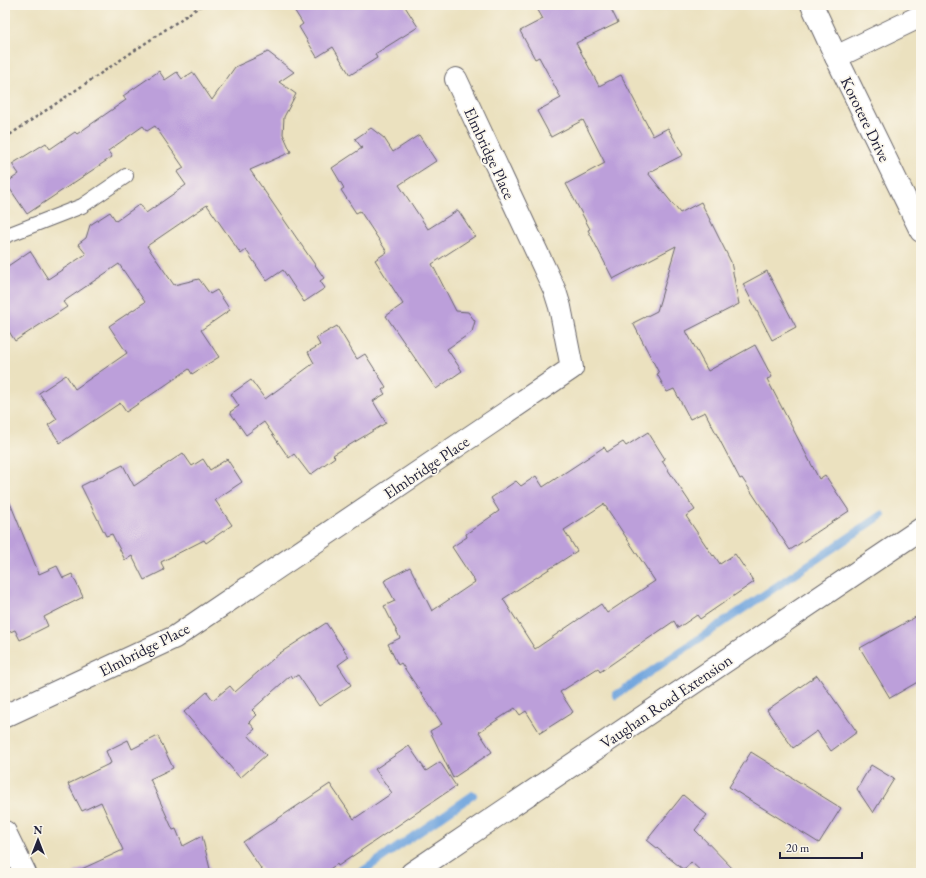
<svg xmlns="http://www.w3.org/2000/svg" width="926" height="878" font-family="'EB Garamond',serif">
<style>
.lines{fill:none;stroke-linecap:round;stroke-linejoin:round}
.stream{stroke:#72a6de;stroke-width:8}
.building{fill:#bc9fda;fill-rule:evenodd}
.lane-casing{stroke:#686569;stroke-width:16}
.street-casing{stroke:#686569;stroke-width:24}
.path{stroke:#686569;stroke-width:2.5;stroke-dasharray:3 3;stroke-linecap:butt}
.lane{stroke:#fff;stroke-width:14}
.street{stroke:#fff;stroke-width:22}
.labels{text-anchor:middle;stroke-width:3.5;stroke-linejoin:round;paint-order:stroke}
.street-label{font-size:16px;fill:#22223b;stroke:#fbf7ec}
</style>
<rect width="100%" height="100%" fill="#fbf7ec"/>
<filter id="ink" filterUnits="userSpaceOnUse"><feTurbulence type="fractalNoise" baseFrequency=".025" numOctaves="2"/><feDisplacementMap in="SourceGraphic" scale="8" xChannelSelector="R" yChannelSelector="G"/><feConvolveMatrix kernelMatrix="1 2 1 2 8 2 1 2 1" color-interpolation-filters="sRGB"/></filter>
<filter id="wash" filterUnits="userSpaceOnUse"><feTurbulence type="fractalNoise" baseFrequency=".012" numOctaves="4" result="noise"/><feDisplacementMap in="SourceGraphic" scale="16" xChannelSelector="R" yChannelSelector="G"/><feGaussianBlur stdDeviation="0.9" result="paint"/><feColorMatrix in="noise" values="0 0 0 0 0 0 0 0 0 0 0 0 0 0 0 0 0 1.4 0 .05"/><feComposite in="paint" operator="in"/></filter>
<g filter="url(#wash)">
<rect width="100%" height="100%" fill="#ebe1bf"/>
<g class="lines">
<g class="stream">
<path d="M 616,695 L 882,515"/>
<path d="M 360,873 L 473,795"/>
</g>
</g>
<g id="blocks">
<g class="building">
<path d="M 291,5 L 404,5 L 418,27 L 375,54 L 377,58 L 350,75 L 333,47 L 317,57 L 299,27 L 303,24 Z"/>
<path d="M 535,5 L 609,5 L 618,23 L 576,43 L 599,86 L 621,75 L 653,136 L 668,128 L 683,155 L 648,173 L 680,213 L 701,202 L 731,262 L 739,304 L 686,331 L 708,371 L 755,345 L 772,377 L 767,379 L 819,479 L 825,475 L 849,511 L 790,550 L 742,478 L 740,479 L 705,412 L 690,419 L 674,389 L 667,392 L 657,374 L 659,373 L 633,323 L 657,311 L 676,246 L 613,279 L 588,230 L 590,229 L 566,184 L 605,163 L 583,120 L 551,137 L 537,111 L 561,98 L 539,57 L 535,59 L 520,31 L 543,19 Z"/>
<path d="M 268,52 L 294,72 L 279,82 L 296,94 L 284,117 L 283,134 L 291,152 L 250,170 L 324,278 L 320,281 L 325,288 L 304,302 L 283,270 L 267,281 L 246,250 L 241,254 L 207,205 L 147,246 L 174,285 L 199,279 L 210,294 L 217,290 L 230,310 L 201,330 L 219,357 L 192,374 L 189,369 L 126,412 L 120,403 L 60,443 L 48,425 L 57,419 L 39,393 L 66,375 L 75,389 L 127,353 L 109,326 L 145,302 L 119,264 L 63,302 L 67,307 L 15,341 L 5,325 L 5,268 L 30,251 L 48,279 L 86,254 L 78,244 L 86,238 L 90,225 L 110,212 L 116,221 L 140,204 L 146,213 L 186,185 L 177,172 L 184,168 L 155,126 L 147,131 L 143,126 L 108,151 L 112,157 L 27,214 L 6,183 L 19,174 L 12,164 L 46,143 L 50,149 L 75,132 L 77,134 L 126,100 L 123,96 L 159,71 L 165,80 L 177,72 L 182,79 L 193,72 L 212,100 L 235,67 Z"/>
<path d="M 371,128 L 384,138 L 393,152 L 419,135 L 436,161 L 399,185 L 428,229 L 458,210 L 475,236 L 432,264 L 456,311 L 468,312 L 475,321 L 472,332 L 447,349 L 462,371 L 436,389 L 386,316 L 403,304 L 375,260 L 387,252 L 360,211 L 356,213 L 341,190 L 344,188 L 332,168 L 362,148 L 355,139 Z"/>
<path d="M 767,271 L 796,327 L 772,340 L 743,284 Z"/>
<path d="M 337,326 L 357,359 L 365,354 L 386,387 L 382,390 L 385,394 L 373,401 L 386,423 L 333,455 L 335,457 L 310,475 L 294,454 L 289,458 L 264,422 L 246,435 L 230,412 L 239,406 L 231,394 L 251,380 L 265,399 L 314,363 L 308,352 L 320,345 L 316,338 Z"/>
<path d="M 648,432 L 665,459 L 662,461 L 695,510 L 686,516 L 713,556 L 714,555 L 720,564 L 735,554 L 754,582 L 700,619 L 697,615 L 678,628 L 674,621 L 600,672 L 598,668 L 560,692 L 573,712 L 540,733 L 526,711 L 520,715 L 515,708 L 479,732 L 492,752 L 453,778 L 430,731 L 442,724 L 401,663 L 398,665 L 388,644 L 400,638 L 384,606 L 395,601 L 384,581 L 410,567 L 432,611 L 475,582 L 452,547 L 467,537 L 466,534 L 499,511 L 491,498 L 516,481 L 521,486 L 536,476 L 543,487 L 604,447 L 607,452 L 623,442 L 626,446 ZM 604,504 L 655,581 L 607,613 L 601,604 L 535,649 L 503,599 L 577,551 L 564,530 Z"/>
<path d="M 183,453 L 192,466 L 203,459 L 210,470 L 227,459 L 242,482 L 215,500 L 232,525 L 206,543 L 204,540 L 161,562 L 164,570 L 144,580 L 132,556 L 125,560 L 112,534 L 106,536 L 81,486 L 123,465 L 134,486 Z"/>
<path d="M 5,493 L 6,493 L 39,574 L 57,566 L 63,578 L 72,574 L 83,597 L 44,617 L 48,626 L 20,640 L 15,630 L 5,634 Z"/>
<path d="M 921,614 L 921,680 L 890,698 L 860,648 Z"/>
<path d="M 326,623 L 349,657 L 338,665 L 351,685 L 319,706 L 298,675 L 293,678 L 291,675 L 252,710 L 257,715 L 249,722 L 255,729 L 248,735 L 266,755 L 240,778 L 184,712 L 207,692 L 213,700 L 230,686 L 235,692 L 280,653 Z"/>
<path d="M 817,675 L 857,732 L 831,751 L 817,731 L 793,748 L 767,710 Z"/>
<path d="M 158,736 L 173,768 L 150,779 L 173,830 L 176,829 L 183,846 L 202,836 L 211,873 L 73,873 L 123,850 L 101,802 L 82,811 L 68,784 L 111,763 L 106,751 L 128,740 L 132,749 Z"/>
<path d="M 409,746 L 426,771 L 440,762 L 456,786 L 338,866 L 337,864 L 324,873 L 264,873 L 243,842 L 330,784 L 354,819 L 392,793 L 375,769 Z"/>
<path d="M 751,752 L 841,808 L 819,843 L 729,787 Z"/>
<path d="M 871,765 L 894,779 L 873,813 L 857,789 Z"/>
<path d="M 683,795 L 707,815 L 695,830 L 737,873 L 703,873 L 691,862 L 684,870 L 647,840 Z"/>
</g>
</g>
</g>
<g filter="url(#ink)">
<use href="#blocks" fill-opacity="0" stroke="#686569" stroke-width="1"/>
<g class="lines">
<g class="lane-casing">
<path id="lane" d="M 5,236 L 82,206 L 126,176"/>
</g>
<g class="street-casing">
<g id="street">
<path d="M 812,5 L 836,57 L 921,231"/>
<path d="M 836,57 L 921,16"/>
<path d="M 5,716 L 175,637 L 572,368 L 560,307 L 555,291 L 456,79"/>
<path d="M 5,832 L 25,873"/>
<path d="M 412,873 L 921,529"/>
</g>
</g>
<path class="path" d="M 5,138 L 202,5"/>
<use href="#lane" class="lane"/>
<use href="#street" class="street"/>
</g>
</g>
<g class="labels">
<g class="street-label">
<text transform="translate(866 119) rotate(64)" y="6">Korotere Drive</text>
<text transform="translate(490 153) rotate(65)" y="6">Elmbridge Place</text>
<text transform="translate(426 467) rotate(-34)" y="6">Elmbridge Place</text>
<text transform="translate(144 649) rotate(-27)" y="6">Elmbridge Place</text>
<text transform="translate(666 701) rotate(-34)" y="6">Vaughan Road Extension</text>
</g>
</g>
<rect width="926" height="878" fill="none" stroke="#fbf7ec" stroke-width="20"/>
<g transform="translate(38 840)" stroke="#fbf7ec" stroke-width="3" paint-order="stroke">
<path d="M0-3L7 15L0 10L-7 15Z" fill="#22223b"/>
<text y="-6" font-size="11" font-weight="bold" text-anchor="middle" fill="#22223b">N</text>
</g>
<path d="M780 852v6h82v-6" fill="none" stroke="#22223b" stroke-width="2"/>
<text x="786" y="852" font-size="12" fill="#22223b" stroke="#fbf7ec" stroke-width="3" paint-order="stroke">20 m</text>
</svg>
